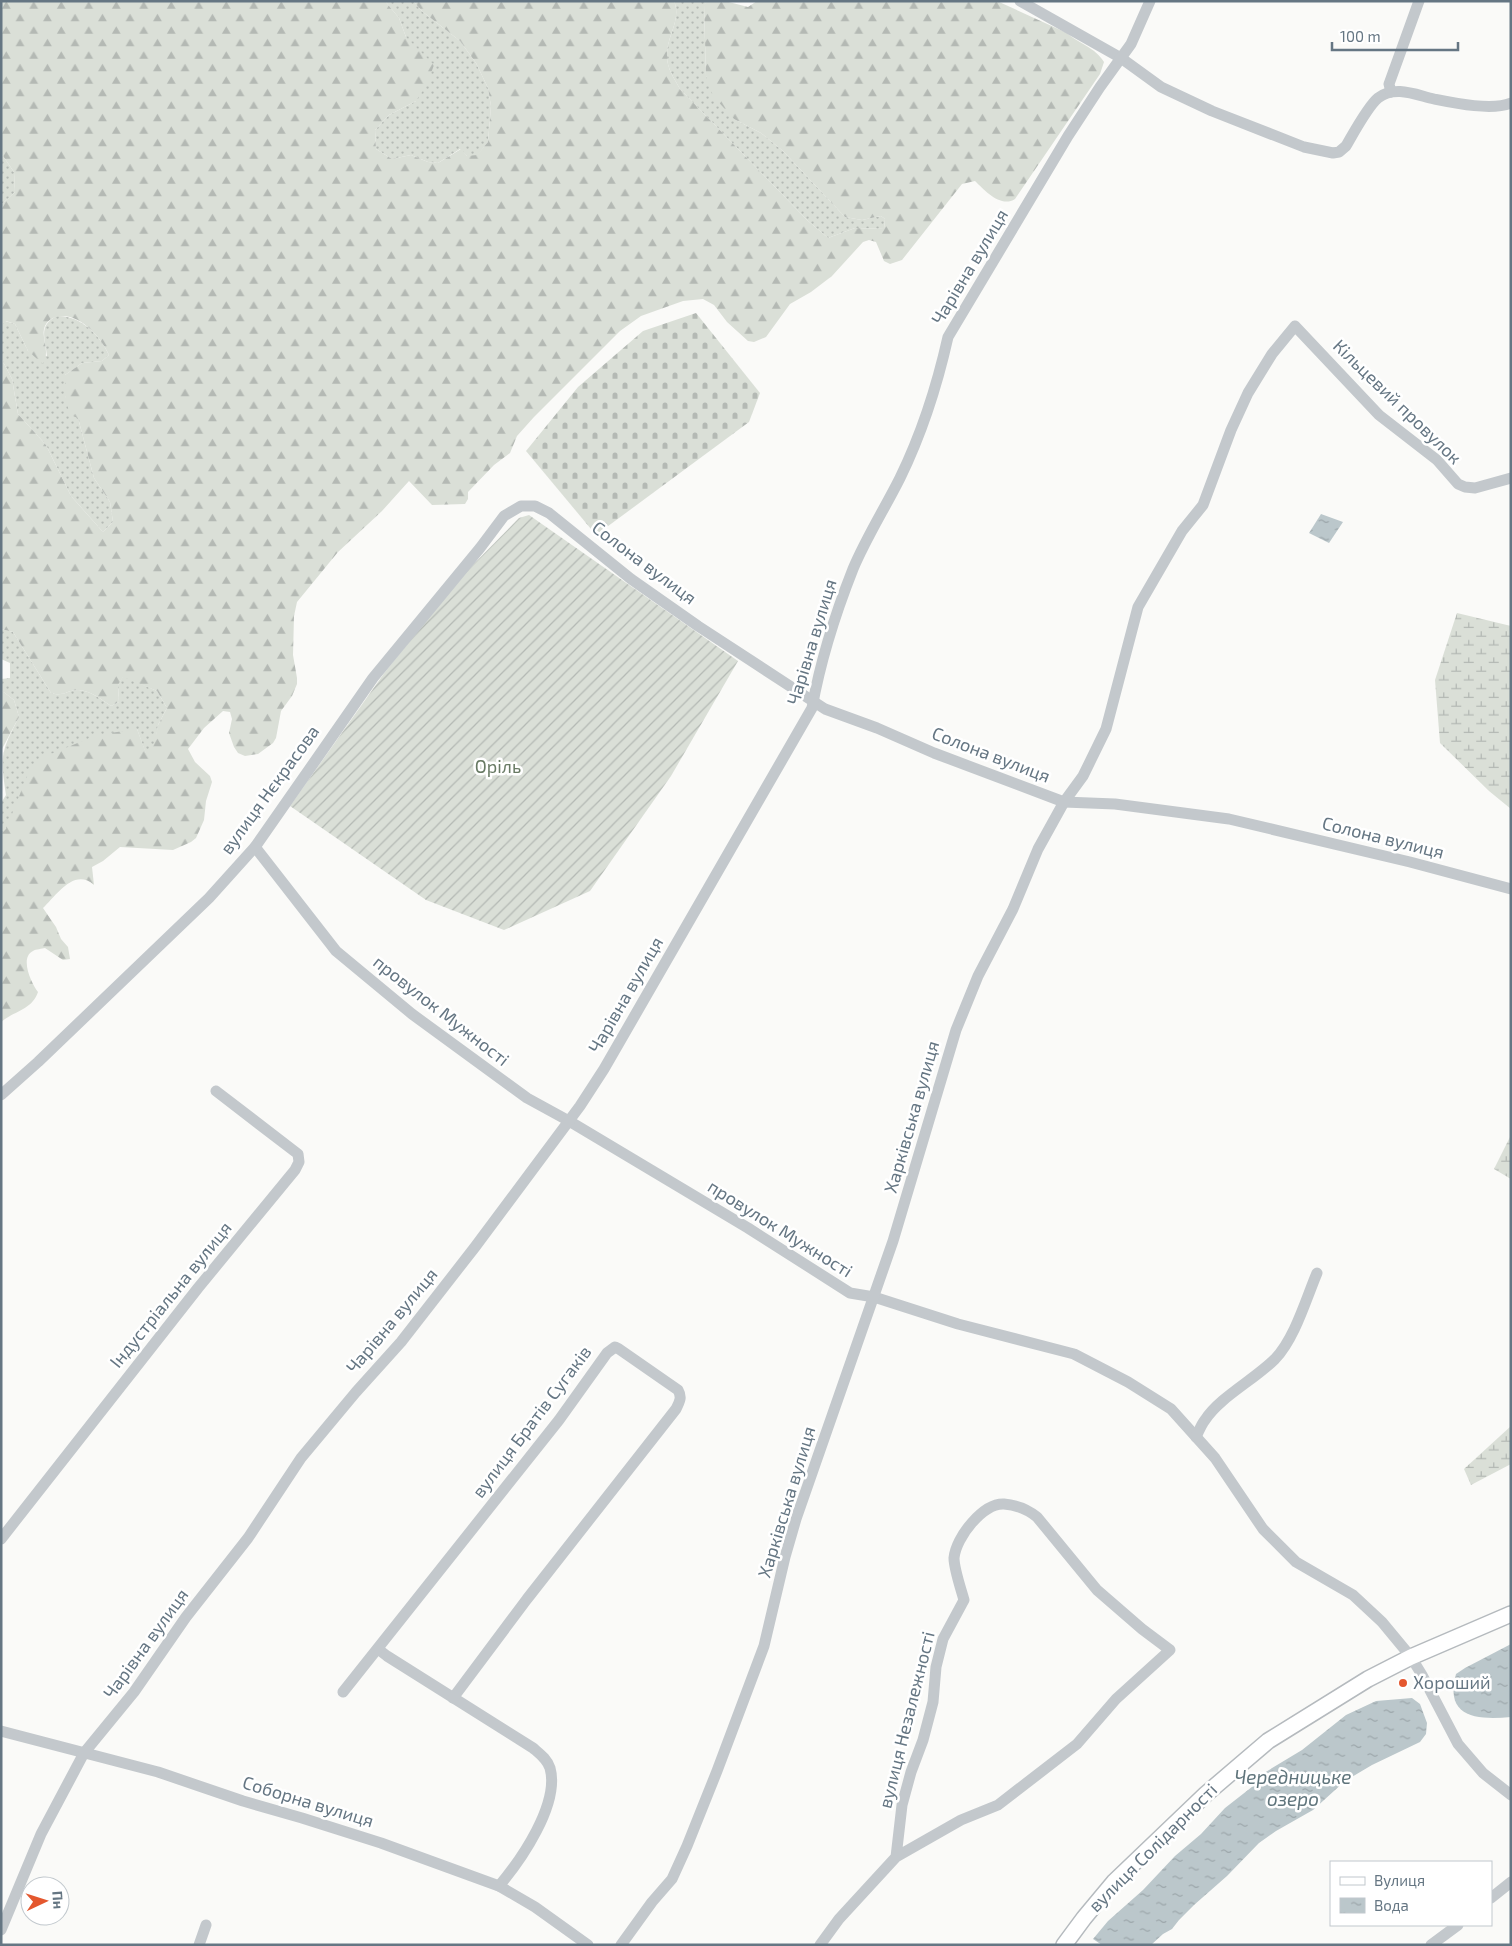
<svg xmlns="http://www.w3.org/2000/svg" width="1512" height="1946" font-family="'Exo 2',sans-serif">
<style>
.grass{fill:url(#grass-dots)}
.forest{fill:url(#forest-firs)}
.wetland{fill:url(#wetland-marsh)}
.cemetery{fill:url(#cemetery-stones)}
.garden{fill:url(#garden-furrows)}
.water{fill:url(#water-ripples)}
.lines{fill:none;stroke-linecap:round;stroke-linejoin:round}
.major-casing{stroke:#b5babe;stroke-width:18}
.minor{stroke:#c3c8cc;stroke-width:11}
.major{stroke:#fff;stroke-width:15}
.poi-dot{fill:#e4572e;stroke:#fff;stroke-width:2}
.labels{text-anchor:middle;stroke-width:5;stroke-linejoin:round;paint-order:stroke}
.street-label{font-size:18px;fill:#657683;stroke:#fff}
.park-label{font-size:18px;fill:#687a64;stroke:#fff}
.poi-label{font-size:18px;fill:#657683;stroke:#fff;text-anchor:start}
.water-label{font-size:19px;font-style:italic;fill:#60757c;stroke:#fff}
</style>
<defs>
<pattern id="grass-dots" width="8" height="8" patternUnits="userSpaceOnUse" patternTransform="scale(1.25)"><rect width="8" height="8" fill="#dadfd7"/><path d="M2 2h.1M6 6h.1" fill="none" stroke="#b4b9b4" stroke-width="1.8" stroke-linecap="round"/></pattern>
<pattern id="forest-firs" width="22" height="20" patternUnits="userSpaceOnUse" patternTransform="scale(1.25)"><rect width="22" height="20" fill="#dadfd7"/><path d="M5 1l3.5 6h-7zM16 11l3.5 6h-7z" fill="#b4b9b4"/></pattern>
<pattern id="wetland-marsh" width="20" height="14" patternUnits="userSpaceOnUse" patternTransform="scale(1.25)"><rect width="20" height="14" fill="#dadfd7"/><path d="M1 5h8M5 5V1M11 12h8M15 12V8" fill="none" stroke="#b4b9b4"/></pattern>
<pattern id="cemetery-stones" width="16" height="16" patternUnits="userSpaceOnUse" patternTransform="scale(1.25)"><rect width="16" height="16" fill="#dadfd7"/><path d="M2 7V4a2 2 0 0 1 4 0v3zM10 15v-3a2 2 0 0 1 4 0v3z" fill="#b4b9b4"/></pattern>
<pattern id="garden-furrows" width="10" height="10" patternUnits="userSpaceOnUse" patternTransform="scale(1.25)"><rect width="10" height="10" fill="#dadfd7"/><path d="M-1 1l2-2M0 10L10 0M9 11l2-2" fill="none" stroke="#b4b9b4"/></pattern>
<pattern id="water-ripples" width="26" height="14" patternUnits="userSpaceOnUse" patternTransform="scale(1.25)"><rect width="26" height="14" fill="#bbc7cb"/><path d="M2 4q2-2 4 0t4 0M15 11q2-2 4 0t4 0" fill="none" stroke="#9ca6aa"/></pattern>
</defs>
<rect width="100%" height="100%" fill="#fafaf8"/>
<g class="grass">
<path d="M 385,1 L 413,1 L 423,12 L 460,41 L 476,63 L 488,88 L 491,106 L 488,142 L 477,156 L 467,156 L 460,149 L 438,163 L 428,162 L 411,155 L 392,159 L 376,149 L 375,130 L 389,115 L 416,101 L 406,37 L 399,18 Z"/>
<path d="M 674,1 L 707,1 L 704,6 L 706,76 L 734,119 L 761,133 L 783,151 L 845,217 L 862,220 L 881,216 L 885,219 L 884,229 L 855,228 L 828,238 L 807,220 L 680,89 C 674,78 667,69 667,56 C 666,37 682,20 674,1 Z"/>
<path d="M 1,153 L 14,172 L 15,192 L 1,205 Z"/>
<path d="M 57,316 C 80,315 100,335 109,355 L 102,361 L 82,363 L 65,375 L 65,396 L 78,418 L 94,478 L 110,502 L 113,522 L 103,532 L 71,496 L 46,445 L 18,414 L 12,379 L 1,358 L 1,325 L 5,321 L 15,324 L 28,351 L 47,356 C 45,338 38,325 57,316 Z"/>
<path d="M 1,629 L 13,632 L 51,693 C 64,697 67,690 78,690 C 90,690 102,700 111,706 L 119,702 L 118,685 L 123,676 L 157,691 L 167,708 L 158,725 L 155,745 L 146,754 L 137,729 L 1,834 L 1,803 L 6,795 C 0,755 1,752 19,717 L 14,700 L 1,690 L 1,679 L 10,678 L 10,663 L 1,659 Z"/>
</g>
<g class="forest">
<path d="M 1,1 L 385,1 L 399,18 L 406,37 L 434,65 L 427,84 L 416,101 L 389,115 L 375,130 L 376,149 L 392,159 L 411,155 L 428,162 L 438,163 L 461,149 L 467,156 L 477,155 L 488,142 L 491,106 L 488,88 L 476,63 L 460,41 L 423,12 L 413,1 L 674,1 C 682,20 666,37 667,56 C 667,69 674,78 680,89 L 807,220 L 828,238 L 855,228 L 884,229 L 885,219 L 881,216 L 862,220 L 845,217 L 783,151 L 761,133 L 734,119 L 713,96 L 706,76 L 704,5 L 707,1 L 725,1 L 748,7 L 757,1 L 997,1 L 1067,33 C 1079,44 1095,47 1104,62 L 1100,74 L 1015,199 C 1001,208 985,191 975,181 L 962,184 L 902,260 L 890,264 L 884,261 L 876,242 L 869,240 L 863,242 L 832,276 L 811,292 L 790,304 L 766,337 L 754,342 L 748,341 L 727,322 L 714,305 L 703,299 L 683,301 L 641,316 L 620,331 L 534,417 L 517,436 L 510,453 L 494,465 L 468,492 L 468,499 L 465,504 L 432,505 L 409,481 L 382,511 L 338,552 L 297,602 L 294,616 L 293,655 L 297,678 L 297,684 L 292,696 L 281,711 L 276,738 L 273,743 L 258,754 L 245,756 L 238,753 L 234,747 L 229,733 L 232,719 L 230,712 L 223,711 L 204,728 L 188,749 L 195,762 L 210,776 L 212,782 L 206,801 L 204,820 L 196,838 L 191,842 L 173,850 L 120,847 L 103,861 L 92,867 L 94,885 C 74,867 56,896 43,908 L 56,927 L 61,939 L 68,947 L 70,959 L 63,960 L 45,948 C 42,949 36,949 33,951 C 19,958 32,984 38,992 C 32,1010 14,1011 1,1022 L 1,834 L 6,829 L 28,774 L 41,758 L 97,735 L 137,729 L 146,753 L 154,745 L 158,725 L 167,708 L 157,691 L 123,677 L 118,685 L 119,702 L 111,706 C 102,700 90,690 78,690 C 67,690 64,697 51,693 L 13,632 L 1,629 L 1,358 L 12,379 L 18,414 L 46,445 L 71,496 L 103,532 L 113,522 L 110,502 L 94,478 L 78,418 L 70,415 L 65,396 L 65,375 L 82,363 L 102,361 L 109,355 C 101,336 75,308 53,318 C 49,320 47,322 45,326 C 40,338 51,349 43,364 L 28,351 L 15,324 L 6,321 L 1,325 L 1,205 L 15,192 L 14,172 L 1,153 Z"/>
<path d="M 1,690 L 14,700 L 19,717 L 2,749 L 1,761 Z"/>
</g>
<g class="wetland">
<path d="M 1457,613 L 1511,626 L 1511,809 L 1489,791 L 1440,743 L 1435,680 Z"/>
<path d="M 1511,1135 L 1511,1179 L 1494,1169 Z"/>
<path d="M 1511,1426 L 1511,1464 L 1471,1485 L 1464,1469 Z"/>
</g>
<path class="cemetery" d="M 696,313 L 760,393 L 749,422 L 596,535 L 526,451 L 578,387 L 643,331 Z"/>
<path class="garden" d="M 529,515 L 738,661 L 671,776 L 590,891 L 504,930 L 426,900 L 290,806 L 385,672 L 460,578 L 519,518 Z"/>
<g class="water">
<path d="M 1321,514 L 1343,522 L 1329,543 L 1309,533 Z"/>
<path d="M 1511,1644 L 1511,1717 C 1477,1720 1444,1718 1456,1674 L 1465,1668 Z"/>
<path d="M 1412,1698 L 1420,1704 L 1427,1723 L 1426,1734 L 1420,1742 L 1372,1765 L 1345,1781 L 1313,1810 L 1276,1831 L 1259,1843 L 1227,1876 L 1194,1905 L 1179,1920 L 1172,1929 L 1163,1934 L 1151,1945 L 1102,1945 L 1093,1939 L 1108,1921 L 1143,1890 L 1175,1856 L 1201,1834 L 1225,1808 L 1257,1783 L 1264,1773 L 1302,1750 L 1346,1715 L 1376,1701 Z"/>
</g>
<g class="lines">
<g class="major-casing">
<path id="major" d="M 1064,1945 L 1084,1918 L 1114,1882 L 1206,1794 L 1268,1741 L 1368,1679 L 1411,1657 L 1511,1614"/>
</g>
<g class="minor">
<path d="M 1020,1 L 1121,58 L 1161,87 L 1212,111 L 1304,147 L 1333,153 L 1339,152 L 1346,146 C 1353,134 1368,106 1378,98 C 1395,85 1416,95 1434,99 C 1454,103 1492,111 1511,103"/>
<path d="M 1391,92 L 1389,84 L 1419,1"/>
<path d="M 255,847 L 336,951 L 412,1014 L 527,1098 L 569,1121 L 748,1228 L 850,1293 L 874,1297 L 958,1324 L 1074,1354 L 1128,1382 L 1171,1409 L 1215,1458 L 1263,1529 L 1296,1562 L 1353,1595 L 1382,1622 L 1411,1657 L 1422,1675 L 1458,1744 L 1483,1773 L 1511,1795"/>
<path d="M 1,1095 L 38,1062 L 209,898 L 255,847 L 373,678 L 480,548 L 504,516 L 521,506 L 535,506 L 549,513 L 631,579 L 698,626 L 825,709 L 877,728 L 934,753 L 1064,802 L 1115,804 L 1229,819 L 1410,862 L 1511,889"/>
<path d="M 1196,1437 C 1199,1431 1201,1425 1205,1420 C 1220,1397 1254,1380 1275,1359 C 1295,1338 1306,1299 1317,1273"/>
<path d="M 1,1539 L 198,1288 L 295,1170 L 299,1162 L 298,1154 L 216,1091"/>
<path d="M 378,1649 L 387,1656 L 533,1748 C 540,1754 547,1759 550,1768 C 560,1804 521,1860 499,1886"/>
<path d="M 343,1692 L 559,1420 L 607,1353 L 615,1347 L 619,1349 L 678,1390 C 682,1397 680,1401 676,1409 L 527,1599 L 453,1698"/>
<path d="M 1,1731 L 158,1772 L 243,1801 L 302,1818 L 381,1843 L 499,1886 L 535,1907 L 588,1945"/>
<path d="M 1491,1898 L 1511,1882"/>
<path d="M 1,1930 L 41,1834 L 84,1753 L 134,1692 L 186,1617 L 248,1538 L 301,1458 L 356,1392 L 401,1342 L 475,1247 L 580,1106 L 604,1069 L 812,708 C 820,663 836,612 853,569 C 866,538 885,508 900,478 C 922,433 937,386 948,337 L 1068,136 L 1100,87 L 1131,44 L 1150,1"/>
<path d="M 199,1945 L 206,1925"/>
<path d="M 621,1945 L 652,1902 L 672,1879 L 687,1846 L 717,1771 L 764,1646 L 785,1557 L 796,1519 L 893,1241 L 956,1030 L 978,976 L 1013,909 L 1038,849 L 1064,802 L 1083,776 L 1106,729 L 1138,607 L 1182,531 L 1203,505 L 1231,430 L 1248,393 L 1272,354 L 1295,326 L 1379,415 L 1437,460 L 1458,484 L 1465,487 L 1475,488 L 1511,478"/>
<path d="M 820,1945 L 839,1919 L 896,1857 L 961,1820 L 998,1805 L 1077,1744 L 1116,1699 L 1170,1650 L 1142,1629 L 1097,1590 L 1037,1517 C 1027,1509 1017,1505 1004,1504 C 983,1503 956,1537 954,1558 C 954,1569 961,1589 964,1600 L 943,1639 L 936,1667 L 933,1702 L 923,1740 L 911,1772 L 902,1805 L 896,1857"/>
<path d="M 1431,1945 L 1458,1925"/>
</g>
<use href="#major" class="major"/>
</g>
<circle class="poi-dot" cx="1403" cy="1683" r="5"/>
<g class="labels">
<g class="street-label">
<text transform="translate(970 267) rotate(-59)" y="6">Чарівна вулиця</text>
<text transform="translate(1397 402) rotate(44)" y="6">Кільцевий провулок</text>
<text transform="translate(644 563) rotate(37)" y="6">Солона вулиця</text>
<text transform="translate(812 642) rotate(-73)" y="6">Чарівна вулиця</text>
<text transform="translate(991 755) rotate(21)" y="6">Солона вулиця</text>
<text transform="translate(270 790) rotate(-54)" y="6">вулиця Нєкрасова</text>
<text transform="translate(1383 838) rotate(14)" y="6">Солона вулиця</text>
<text transform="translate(626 995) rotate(-60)" y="6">Чарівна вулиця</text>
<text transform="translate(441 1011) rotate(38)" y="6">провулок Мужності</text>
<text transform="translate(912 1117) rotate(-74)" y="6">Харківська вулиця</text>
<text transform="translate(780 1229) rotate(32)" y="6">провулок Мужності</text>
<text transform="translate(171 1295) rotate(-51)" y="6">Індустріальна вулиця</text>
<text transform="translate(392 1321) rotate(-50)" y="6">Чарівна вулиця</text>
<text transform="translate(532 1422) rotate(-53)" y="6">вулиця Братів Сугаків</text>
<text transform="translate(787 1502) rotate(-73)" y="6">Харківська вулиця</text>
<text transform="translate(146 1644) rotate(-54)" y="6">Чарівна вулиця</text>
<text transform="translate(907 1720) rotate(-76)" y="6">вулиця Незалежності</text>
<text transform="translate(308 1802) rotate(17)" y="6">Соборна вулиця</text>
<text transform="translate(1153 1848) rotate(-45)" y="6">вулиця Солідарності</text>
</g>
<g class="park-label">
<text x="498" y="773">Оріль</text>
</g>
<g class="poi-label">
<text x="1413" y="1689">Хороший</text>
</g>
<g class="water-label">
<text x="1293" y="1784">Чередницьке<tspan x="1293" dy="22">озеро</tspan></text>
</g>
</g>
<rect width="1512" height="1946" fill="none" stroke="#657683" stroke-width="5"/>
<rect x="1330" y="1861" width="162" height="65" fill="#ffffff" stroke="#c1c8cd"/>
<rect x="1340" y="1877" width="25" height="8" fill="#ffffff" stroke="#c1c8cd"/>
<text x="1374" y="1886" font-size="15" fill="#657683">Вулиця</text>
<rect x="1340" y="1898" width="25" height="15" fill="url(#water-ripples)" stroke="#c1c8cd"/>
<text x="1374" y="1911" font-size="15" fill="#657683">Вода</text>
<g transform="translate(45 1901) rotate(86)"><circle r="24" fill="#ffffff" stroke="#c1c8cd"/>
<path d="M0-4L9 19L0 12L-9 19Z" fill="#e4572e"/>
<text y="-8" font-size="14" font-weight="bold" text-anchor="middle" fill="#657683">Пн</text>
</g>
<path d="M1332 42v8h126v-8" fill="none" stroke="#657683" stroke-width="2.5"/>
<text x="1340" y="42" font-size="15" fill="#657683" stroke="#ffffff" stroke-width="4" paint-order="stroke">100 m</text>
</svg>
